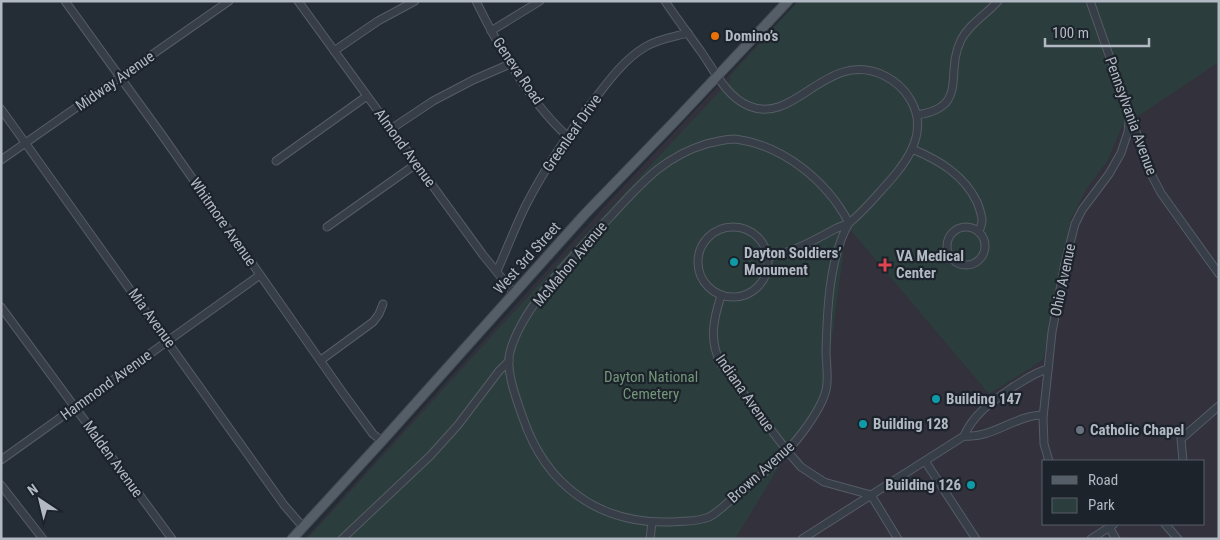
<svg xmlns="http://www.w3.org/2000/svg" width="1220" height="540" font-family="'Roboto Condensed',sans-serif">
<style>
.medical{fill:#32313c;fill-rule:evenodd}
.green{fill:#2b3d3c}
.lines{fill:none;stroke-linecap:round;stroke-linejoin:round}
.minor-casing{stroke:#555c64;stroke-width:9}
.major-casing{stroke:#434a53;stroke-width:11}
.minor{stroke:#373e47;stroke-width:7}
.major{stroke:#555d67;stroke-width:9}
.food-dot{fill:#e8710a;stroke:#1c232b;stroke-width:2}
.culture-dot{fill:#0f9aa8;stroke:#1c232b;stroke-width:2}
.health-dot{fill:#e0444e;stroke:#1c232b;stroke-width:2}
.worship-dot{fill:#6b7280;stroke:#1c232b;stroke-width:2}
.labels{text-anchor:middle;stroke-width:4.5;stroke-linejoin:round;paint-order:stroke}
.poi-label{font-size:15px;font-weight:bold;fill:#b2b9c3;stroke:#1c232b;text-anchor:start}
.street-label{font-size:15px;fill:#b2b9c3;stroke:#1c232b}
.park-label{font-size:15px;fill:#739679;stroke:#1c232b}
</style>
<rect width="100%" height="100%" fill="#242d36"/>
<path class="medical" d="M 798,1 L 1219,1 L 1219,539 L 305,539 L 604,207 ZM 1044,461 L 1204,461 L 1204,524 L 1044,524 Z"/>
<path class="green" d="M 798,1 L 1219,1 L 1219,62 L 1122,127 L 1107,162 L 1087,188 L 1071,219 L 1043,360 L 989,394 L 847,226 L 825,392 L 735,539 L 307,539 L 550,272 L 718,93 L 731,79 L 729,77 Z"/>
<g class="lines">
<g class="minor-casing">
<g id="minor">
<path d="M 65,1 L 162,135 L 343,393 L 373,434 L 382,441"/>
<path d="M 298,1 L 483,255 L 514,293"/>
<path d="M 476,1 C 498,46 530,102 567,136"/>
<path d="M 665,1 C 677,19 690,36 702,53 C 715,72 727,97 749,106 C 796,126 827,47 885,76 C 895,81 904,89 910,99 C 932,135 902,168 878,194 C 870,203 858,216 849,223 C 845,225 839,227 835,229 C 813,241 793,252 769,257"/>
<path d="M 1090,1 L 1151,174 L 1161,193 L 1219,274"/>
<path d="M 491,31 L 540,1"/>
<path d="M 334,51 L 378,21 L 415,1"/>
<path d="M 1,109 L 284,505 L 303,527"/>
<path d="M 917,115 C 970,107 944,74 961,40 C 969,24 986,15 998,1"/>
<path d="M 391,129 L 433,101 L 473,80 L 510,64"/>
<path d="M 735,139 C 783,145 827,181 849,223 C 829,257 827,313 826,351 C 826,364 829,377 826,390 C 823,403 813,418 805,429 C 785,457 759,478 732,499 C 725,505 717,513 709,517 C 698,522 682,521 670,522 C 598,524 546,485 523,418 C 517,401 505,370 510,352 C 522,306 578,251 611,216 C 641,184 663,157 706,144 C 716,142 725,139 735,139 Z"/>
<path d="M 912,149 C 939,160 964,175 977,202 C 979,207 982,215 982,221 C 982,224 980,228 979,232"/>
<path d="M 1,160 L 229,1"/>
<path d="M 276,161 L 367,96"/>
<circle cx="733" cy="262" r="35"/>
<circle cx="966" cy="246" r="19"/>
<path d="M 327,227 L 416,164"/>
<path d="M 497,271 C 507,249 515,227 526,205 C 546,166 570,131 597,96 C 610,79 625,59 645,47 C 658,39 673,37 688,33"/>
<path d="M 721,296 C 713,320 709,341 721,364 L 788,452 L 801,467 L 824,482 L 871,495 L 898,539"/>
<path d="M 1,307 L 172,539"/>
<path d="M 321,360 L 373,322 L 379,314 L 383,304"/>
<path d="M 964,436 C 974,413 993,401 1013,387 C 1025,380 1035,372 1048,369"/>
<path d="M 1,460 L 260,275"/>
<path d="M 925,461 L 976,539"/>
<path d="M 1049,461 L 1044,444 L 1043,418 L 1052,332 L 1065,263 L 1075,224 L 1082,210 L 1109,174 L 1121,153 L 1128,132 L 1130,113"/>
<path d="M 1183,461 L 1181,439 L 1219,406"/>
<path d="M 1,485 L 43,539"/>
<path d="M 1165,524 L 1178,539"/>
<path d="M 1109,527 L 1116,539"/>
<path d="M 342,539 L 430,456 L 458,425 L 499,371 L 509,361"/>
<path d="M 650,539 L 652,522"/>
<path d="M 802,539 L 964,436 C 992,439 1015,415 1043,415"/>
<path d="M 1091,539 L 1114,524"/>
</g>
</g>
<g class="major-casing">
<path id="major" d="M 292,539 L 382,441 L 585,214 L 675,121 L 788,1"/>
</g>
<use href="#minor" class="minor"/>
<use href="#major" class="major"/>
</g>
<circle class="food-dot" cx="715" cy="36" r="5"/>
<g class="culture-dot">
<circle cx="734" cy="262" r="5"/>
<circle cx="936" cy="399" r="5"/>
<circle cx="863" cy="424" r="5"/>
<circle cx="971" cy="485" r="5"/>
</g>
<path class="health-dot" d="M882.5 257.5h5v5h5v5h-5v5h-5v-5h-5v-5h5z"/>
<circle class="worship-dot" cx="1080" cy="430" r="5"/>
<g class="labels">
<g class="poi-label">
<text x="725" y="41">Domino’s</text>
<text x="744" y="258">Dayton Soldiers’<tspan x="744" dy="17">Monument</tspan></text>
<text x="896" y="261">VA Medical<tspan x="896" dy="17">Center</tspan></text>
<text x="946" y="404">Building 147</text>
<text x="873" y="429">Building 128</text>
<text x="1090" y="435">Catholic Chapel</text>
<text x="961" y="490" text-anchor="end">Building 126</text>
</g>
<g class="street-label">
<text transform="translate(518 71) rotate(56)" y="5">Geneva Road</text>
<text transform="translate(115 81) rotate(-35)" y="5">Midway Avenue</text>
<text transform="translate(1131 116) rotate(70)" y="5">Pennsylvania Avenue</text>
<text transform="translate(572 133) rotate(-55)" y="5">Greenleaf Drive</text>
<text transform="translate(405 148) rotate(54)" y="5">Almond Avenue</text>
<text transform="translate(223 222) rotate(55)" y="5">Whitmore Avenue</text>
<text transform="translate(527 258) rotate(-48)" y="5">West 3rd Street</text>
<text transform="translate(570 264) rotate(-50)" y="5">McMahon Avenue</text>
<text transform="translate(1063 280) rotate(-78)" y="5">Ohio Avenue</text>
<text transform="translate(152 318) rotate(54)" y="5">Mia Avenue</text>
<text transform="translate(106 385) rotate(-36)" y="5">Hammond Avenue</text>
<text transform="translate(745 393) rotate(55)" y="5">Indiana Avenue</text>
<text transform="translate(113 459) rotate(54)" y="5">Malden Avenue</text>
<text transform="translate(761 472) rotate(-42)" y="5">Brown Avenue</text>
</g>
<g class="park-label">
<text x="651" y="382">Dayton National<tspan x="651" dy="17">Cemetery</tspan></text>
</g>
</g>
<rect width="1220" height="540" fill="none" stroke="#b2b9c3" stroke-width="5"/>
<rect x="1042" y="460" width="162" height="65" fill="#1c232b" stroke="#585f68"/>
<rect x="1052" y="476" width="25" height="8" fill="#555d67" stroke="#585f68"/>
<text x="1088" y="485" font-size="15" fill="#b2b9c3">Road</text>
<rect x="1052" y="498" width="25" height="15" fill="#2b3d3c" stroke="#585f68"/>
<text x="1088" y="510" font-size="15" fill="#b2b9c3">Park</text>
<g transform="translate(40 500) rotate(325)" stroke="#1c232b" stroke-width="4" paint-order="stroke">
<path d="M0-4L9 19L0 12L-9 19Z" fill="#b2b9c3"/>
<text y="-8" font-size="14" font-weight="bold" text-anchor="middle" fill="#b2b9c3">N</text>
</g>
<path d="M1045 38v8h104v-8" fill="none" stroke="#b2b9c3" stroke-width="2.5"/>
<text x="1052" y="38" font-size="15" fill="#b2b9c3" stroke="#1c232b" stroke-width="4" paint-order="stroke">100 m</text>
</svg>
